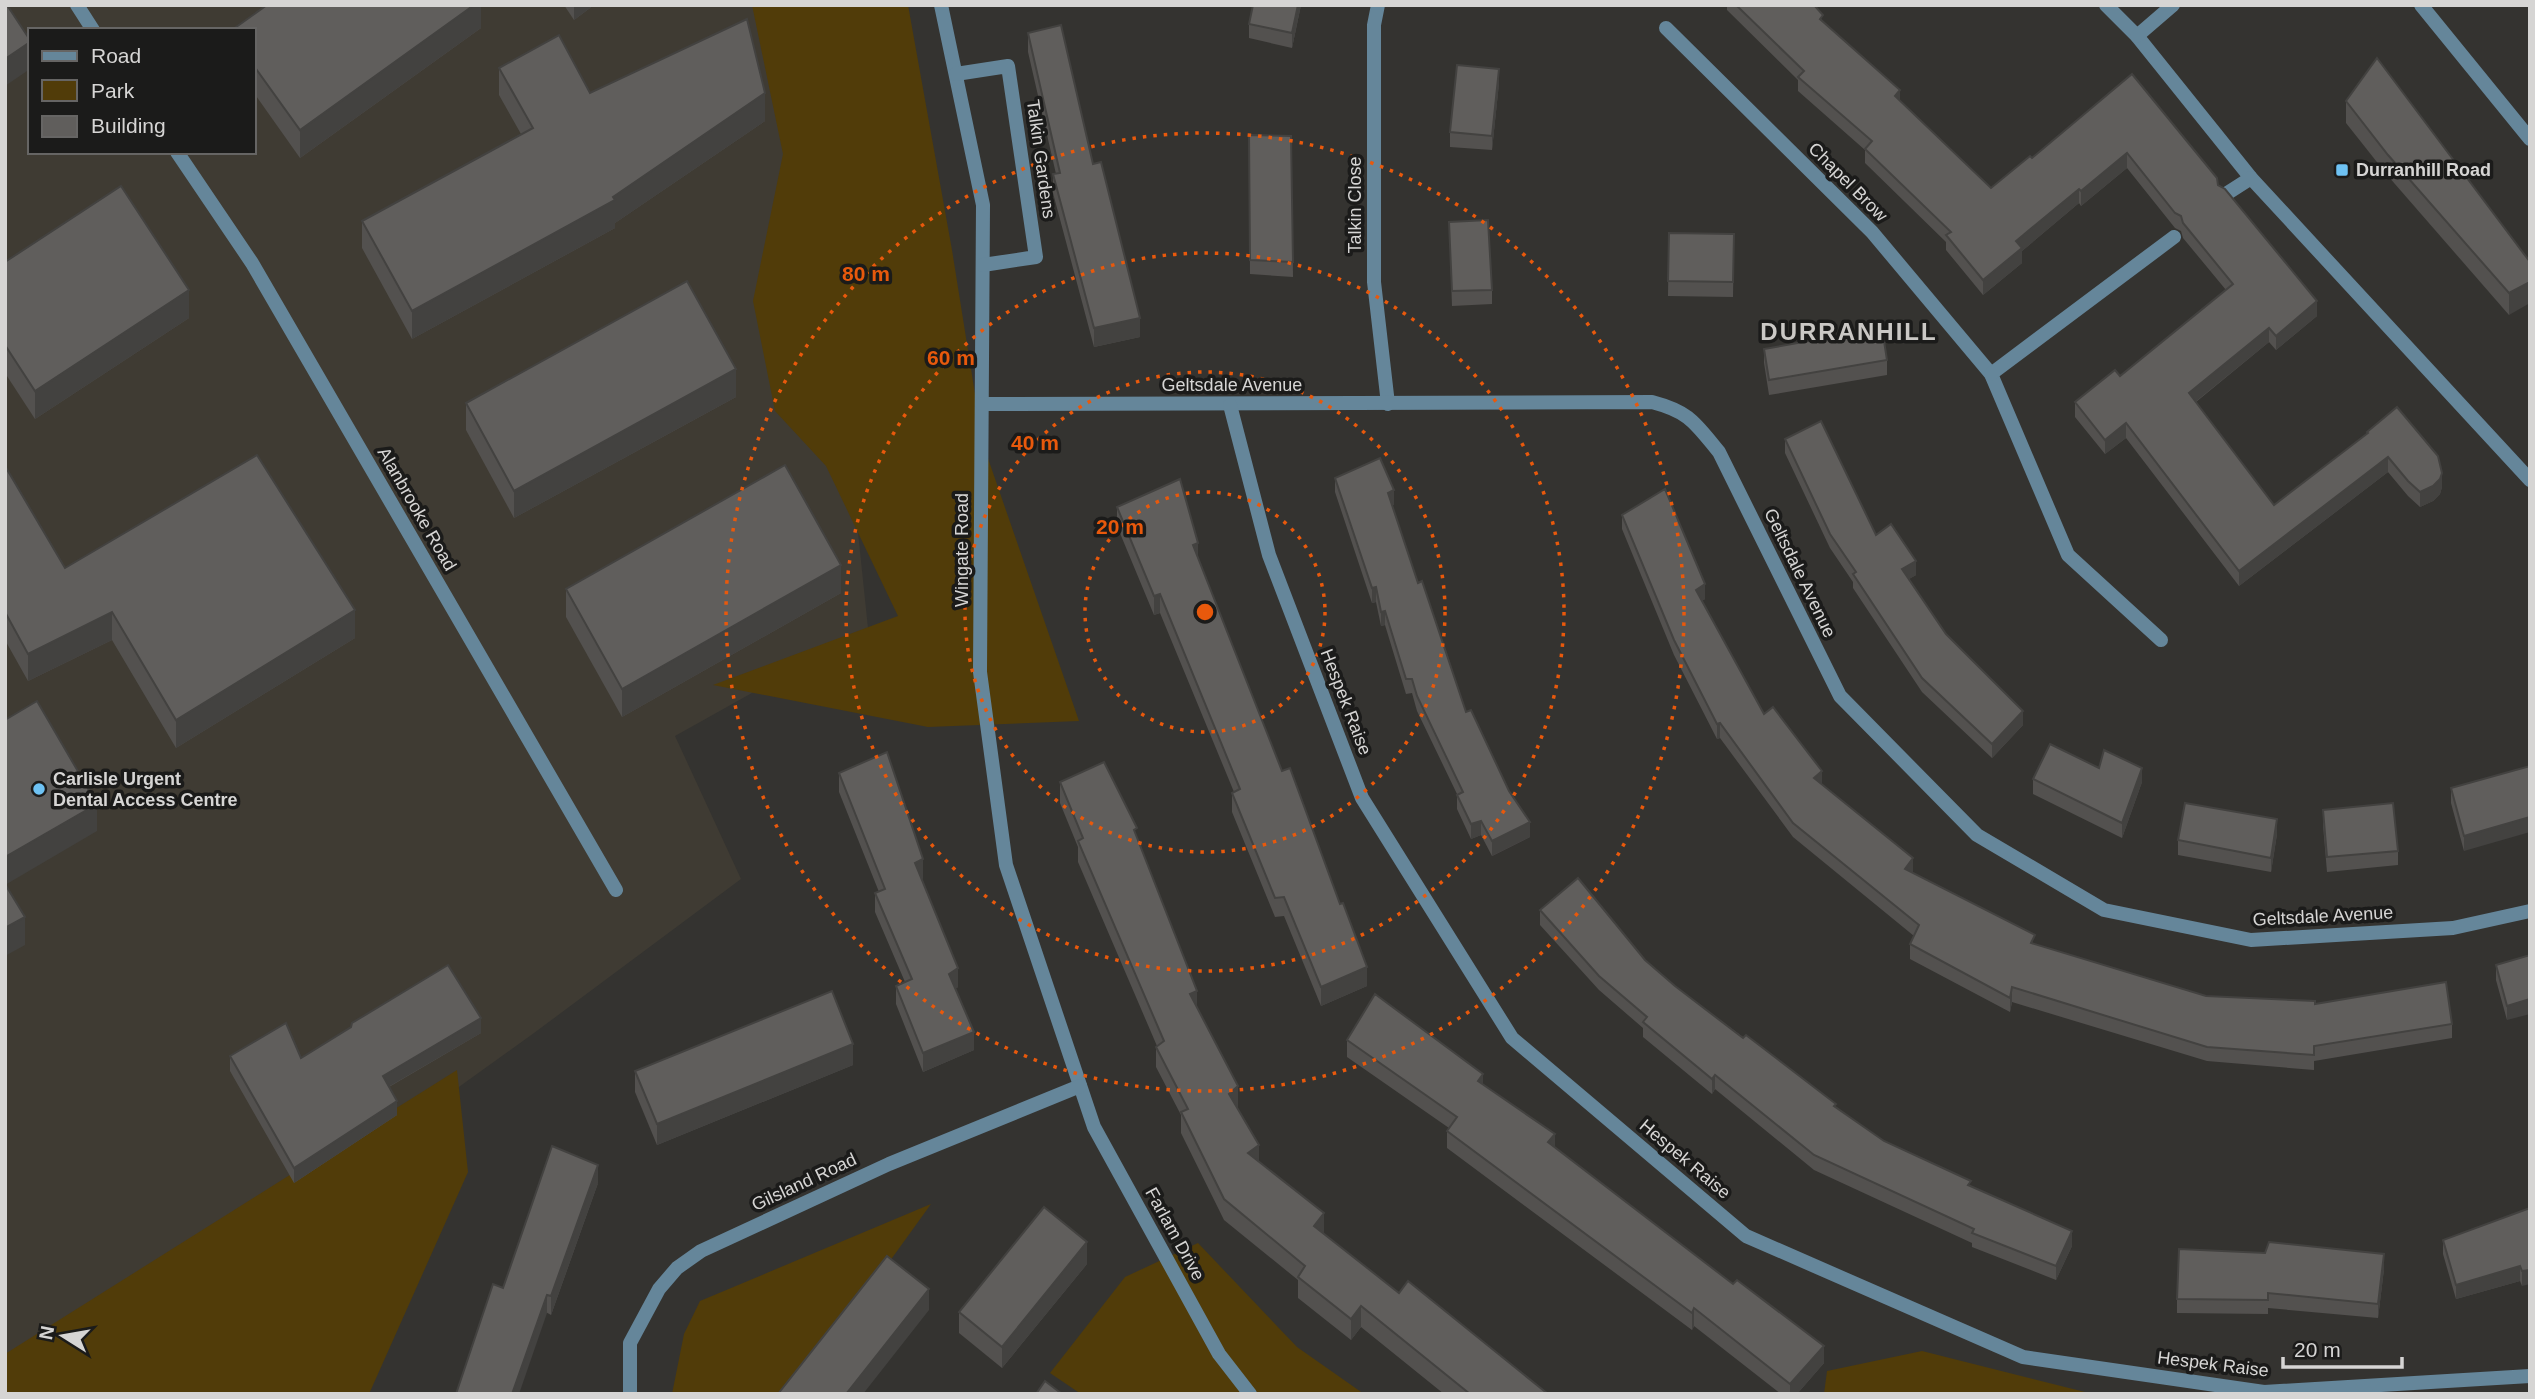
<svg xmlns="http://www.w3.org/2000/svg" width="2535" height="1399" font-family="Helvetica,sans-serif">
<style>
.built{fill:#3f3b33;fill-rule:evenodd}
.green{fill:#513c09}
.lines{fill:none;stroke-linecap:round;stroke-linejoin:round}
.minor{stroke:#65869a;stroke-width:14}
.wall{fill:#53514f}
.shaded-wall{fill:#434240}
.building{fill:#605e5c;stroke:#434240;stroke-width:2}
.ring{fill:none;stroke:#e8590c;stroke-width:3.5;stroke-dasharray:3.5 7}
.poi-dot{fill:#6ec2f3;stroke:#1b1b1a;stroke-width:2.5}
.labels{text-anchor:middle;stroke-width:7;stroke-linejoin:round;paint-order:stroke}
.street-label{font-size:18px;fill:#d6d5d4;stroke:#1b1b1a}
.poi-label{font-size:18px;font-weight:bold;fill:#d6d5d4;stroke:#1b1b1a;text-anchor:start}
.district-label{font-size:24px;font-weight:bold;letter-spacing:2px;fill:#cac8c5;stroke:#1b1b1a}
.centre{fill:#e8590c;stroke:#1b1b1a;stroke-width:3.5}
.ring-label{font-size:21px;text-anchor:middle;font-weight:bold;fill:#e8590c;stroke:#1b1b1a;stroke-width:7;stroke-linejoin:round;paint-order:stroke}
</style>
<rect width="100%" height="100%" fill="#343330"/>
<path class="built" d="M 5,5 L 803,5 L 868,628 L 675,736 L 741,879 L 534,1033 L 328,1181 L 5,1356 ZM 30,30 L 254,30 L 254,152 L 30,152 Z"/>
<g class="green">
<path d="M 752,5 L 908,5 L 952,250 L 983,444 L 1079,721 L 928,727 L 713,685 L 898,616 L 826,466 L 775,411 L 753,301 L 783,154 Z"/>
<path d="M 457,1070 L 468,1172 L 369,1394 L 5,1394 L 5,1354 Z"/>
<path d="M 931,1204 L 794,1394 L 672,1394 L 684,1334 L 700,1301 Z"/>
<path d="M 1198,1243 L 1297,1347 L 1364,1394 L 1081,1394 L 1050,1373 L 1125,1277 Z"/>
<path d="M 1922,1351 L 2093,1394 L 1824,1394 L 1827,1371 Z"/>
</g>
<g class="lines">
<g class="minor">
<path d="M 77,5 L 93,30"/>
<path d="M 941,5 L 983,205 L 980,672 L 1006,865 L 1094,1127 L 1219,1354 L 1250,1394"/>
<path d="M 1378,5 L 1374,25 L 1374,282 L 1388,404"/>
<path d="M 2106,5 L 2137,36 L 2251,178 L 2530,480"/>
<path d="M 2421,5 L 2530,139"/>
<path d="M 1666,28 L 1872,232 L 1991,374 L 2068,555 L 2161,640"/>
<path d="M 2137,36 L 2173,5"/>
<path d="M 956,74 L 1008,66 L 1036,257 L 983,265"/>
<path d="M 177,152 L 252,263 L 616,890"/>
<path d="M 2226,194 L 2251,178"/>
<path d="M 1991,374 L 2174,237"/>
<path d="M 982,404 L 1652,402 C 1690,412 1695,423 1719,452 L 1840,696 L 1977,835 L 2104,910 L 2251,940 L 2453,928 L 2530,911"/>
<path d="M 1230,405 L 1269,555 L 1362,798 L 1512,1038 L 1746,1236 L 2023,1357 L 2264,1392 L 2530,1376"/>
<path d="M 630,1394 L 630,1343 L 659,1289 L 677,1268 L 701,1251 L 889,1164 L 1080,1086"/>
</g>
</g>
<g class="wall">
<path d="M 481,5 L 481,28 L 300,158 L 254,93 L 254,30 Z"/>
<path d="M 564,5 L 594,5 L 574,20 Z"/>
<path d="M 1301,5 L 1292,48 L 1249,38 L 1249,24 Z"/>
<path d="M 1727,5 L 1814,5 L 1823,22 L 1900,101 L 1991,188 L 2032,158 L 2132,74 L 2218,185 L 2317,316 L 2276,350 L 2269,342 L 2196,402 L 2274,505 L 2367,434 L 2367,432 L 2442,487 L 2440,494 L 2433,501 L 2420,507 L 2408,496 L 2388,472 L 2239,586 L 2126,438 L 2105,454 L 2075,417 L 2075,402 L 2120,376 L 2226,290 L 2183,238 L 2181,231 L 2175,228 L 2127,168 L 2081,206 L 2079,203 L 2022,251 L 2022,263 L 1983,295 L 1946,250 L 1946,242 L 1865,163 L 1865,150 L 1798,91 L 1798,80 L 1727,10 Z"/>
<path d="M 1028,33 L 1093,164 L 1140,337 L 1094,347 L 1053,193 L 1053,174 L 1056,174 L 1028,52 Z"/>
<path d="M 499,68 L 590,93 L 765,121 L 615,223 L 615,228 L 412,339 L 362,248 L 362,221 L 521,134 L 499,95 Z"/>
<path d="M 1499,83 L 1492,150 L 1450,147 L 1450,132 Z"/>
<path d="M 2346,101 L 2530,262 L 2509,315 L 2388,176 L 2346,123 Z"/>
<path d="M 1249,135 L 1291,136 L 1293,277 L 1250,274 Z"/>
<path d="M 1449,222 L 1492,290 L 1492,304 L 1452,306 Z"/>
<path d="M 1669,233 L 1734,234 L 1733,297 L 1668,296 Z"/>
<path d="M 5,262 L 189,318 L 35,419 L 5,373 Z"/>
<path d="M 1764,349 L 1887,360 L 1887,375 L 1769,395 L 1764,363 Z"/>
<path d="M 736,397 L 514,518 L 466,430 L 466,403 Z"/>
<path d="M 1785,439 L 1876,535 L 1916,575 L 1909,579 L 1946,634 L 2023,725 L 1992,758 L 1922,692 L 1853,588 L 1853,582 L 1830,548 L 1785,453 Z"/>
<path d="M 5,466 L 65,568 L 355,638 L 176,748 L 112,640 L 28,681 L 5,640 Z"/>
<path d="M 1335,478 L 1394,505 L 1392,505 L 1418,583 L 1466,712 L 1530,837 L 1492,856 L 1481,835 L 1471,839 L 1457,809 L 1457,794 L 1417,711 L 1412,693 L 1406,694 L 1385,625 L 1381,626 L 1376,602 L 1372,603 L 1335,492 Z"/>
<path d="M 1117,507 L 1198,557 L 1282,771 L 1367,986 L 1321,1006 L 1284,916 L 1275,917 L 1232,812 L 1232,793 L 1234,792 L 1160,613 L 1154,615 L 1117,526 Z"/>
<path d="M 1622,515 L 1705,599 L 1702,601 L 1764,714 L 1822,784 L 1913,873 L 2035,944 L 2206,996 L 2315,1004 L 2452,1024 L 2452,1038 L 2314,1061 L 2314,1070 L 2207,1061 L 2012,1002 L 2010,1012 L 1910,959 L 1910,944 L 1914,936 L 1793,837 L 1720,738 L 1717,739 L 1674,655 L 1622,529 Z"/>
<path d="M 566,589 L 841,593 L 622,717 L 566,617 Z"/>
<path d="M 2530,766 L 2464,851 L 2451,803 L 2451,788 Z"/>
<path d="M 2099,768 L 2142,782 L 2122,838 L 2033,794 L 2033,779 Z"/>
<path d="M 839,773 L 923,878 L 922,879 L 958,987 L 955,989 L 974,1050 L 923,1072 L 896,1004 L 896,986 L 905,982 L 875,912 L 875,893 L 879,892 L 839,792 Z"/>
<path d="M 1060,782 L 1137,839 L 1197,1007 L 1238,1107 L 1237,1108 L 1259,1161 L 1324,1234 L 1399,1293 L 1548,1394 L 1444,1394 L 1361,1327 L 1351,1340 L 1298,1298 L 1298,1280 L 1224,1220 L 1181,1133 L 1181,1115 L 1156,1067 L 1156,1047 L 1157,1046 L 1078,862 L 1078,847 L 1060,803 Z"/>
<path d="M 2323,810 L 2398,851 L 2398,865 L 2327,872 L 2323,825 Z"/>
<path d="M 2277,834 L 2271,872 L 2178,855 L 2178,840 Z"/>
<path d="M 1540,910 L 1645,960 L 1675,986 L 1836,1107 L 1884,1141 L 1971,1186 L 2072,1246 L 2056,1280 L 1972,1247 L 1972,1243 L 1814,1170 L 1715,1089 L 1712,1094 L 1643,1037 L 1643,1028 L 1599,990 L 1540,925 Z"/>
<path d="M 2530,955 L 2507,1020 L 2496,980 L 2496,965 Z"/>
<path d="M 351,1027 L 481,1033 L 389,1087 L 397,1115 L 294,1183 L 230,1071 L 230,1056 L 301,1058 Z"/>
<path d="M 1347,1040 L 1483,1084 L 1555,1147 L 1824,1363 L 1797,1394 L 1781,1394 L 1694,1326 L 1692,1330 L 1447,1148 L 1447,1131 L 1449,1128 L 1347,1057 Z"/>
<path d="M 853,1065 L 657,1145 L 635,1092 L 635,1071 Z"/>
<path d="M 598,1183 L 551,1315 L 503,1288 Z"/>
<path d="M 2530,1208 L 2522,1286 L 2520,1281 L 2456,1299 L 2443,1254 L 2443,1240 Z"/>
<path d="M 1087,1264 L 1002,1368 L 959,1333 L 959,1312 Z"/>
<path d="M 2384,1269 L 2378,1318 L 2268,1308 L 2268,1314 L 2177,1313 L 2177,1299 Z"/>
</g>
<g class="shaded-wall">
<path d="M 474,5 L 481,5 L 481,28 L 300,158 L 300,130 Z"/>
<path d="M 574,5 L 594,5 L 574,20 Z"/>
<path d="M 1298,5 L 1301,5 L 1292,48 L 1292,33 Z"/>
<path d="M 30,42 L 30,69 L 5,86 L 5,59 Z"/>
<path d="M 1499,69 L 1499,83 L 1492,150 L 1492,136 Z"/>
<path d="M 1900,90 L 1900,105 L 1895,96 Z"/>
<path d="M 765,93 L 765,121 L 615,223 L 615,228 L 412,339 L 412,311 L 613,197 Z"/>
<path d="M 2127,153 L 2127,168 L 2081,206 L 2081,191 Z"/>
<path d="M 2079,189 L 2079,203 L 2022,251 L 2022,263 L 1983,295 L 1983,280 L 2016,241 Z"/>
<path d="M 2530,282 L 2530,303 L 2509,315 L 2509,293 Z"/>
<path d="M 189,290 L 189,318 L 35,419 L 35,391 Z"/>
<path d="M 2317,301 L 2317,316 L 2276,350 L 2276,336 Z"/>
<path d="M 1140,318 L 1140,337 L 1094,347 L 1094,328 Z"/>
<path d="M 2269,328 L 2269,342 L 2189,407 L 2189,393 Z"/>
<path d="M 736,369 L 736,397 L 514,518 L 514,491 Z"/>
<path d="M 2126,423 L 2126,438 L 2105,454 L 2105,440 Z"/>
<path d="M 2388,457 L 2388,472 L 2239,586 L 2239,571 Z"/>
<path d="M 2442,473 L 2442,487 L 2440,494 L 2433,501 L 2420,507 L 2420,492 Z"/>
<path d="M 1394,490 L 1394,505 L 1388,507 L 1388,493 Z"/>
<path d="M 1198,543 L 1198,562 L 1193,545 Z"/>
<path d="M 1916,561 L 1916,575 L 1902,583 L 1902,569 Z"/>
<path d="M 841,565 L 841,593 L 622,717 L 622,689 Z"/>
<path d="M 1705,584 L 1705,599 L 1696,605 L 1696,590 Z"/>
<path d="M 1376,587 L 1376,602 L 1372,603 L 1372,588 Z"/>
<path d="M 1160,594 L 1160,613 L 1154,615 L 1154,596 Z"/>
<path d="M 355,610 L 355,638 L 176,748 L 176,720 Z"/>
<path d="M 1385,611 L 1385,625 L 1381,626 L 1381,612 Z"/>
<path d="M 112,612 L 112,640 L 28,681 L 28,654 Z"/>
<path d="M 2023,711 L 2023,725 L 1992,758 L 1992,744 Z"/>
<path d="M 1720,723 L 1720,738 L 1717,739 L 1717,724 Z"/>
<path d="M 2142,768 L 2142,782 L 2122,838 L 2122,823 Z"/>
<path d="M 1822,771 L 1822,786 L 1814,778 Z"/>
<path d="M 97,804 L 97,831 L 5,885 L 5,857 Z"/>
<path d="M 2530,817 L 2530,832 L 2464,851 L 2464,836 Z"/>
<path d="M 2277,819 L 2277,834 L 2271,872 L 2271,858 Z"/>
<path d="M 1481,821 L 1481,835 L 1471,839 L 1471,824 Z"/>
<path d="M 1530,822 L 1530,837 L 1492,856 L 1492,841 Z"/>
<path d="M 1913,858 L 1913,873 L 1905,869 Z"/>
<path d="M 923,859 L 923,878 L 915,881 L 915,863 Z"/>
<path d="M 25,917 L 25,945 L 5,956 L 5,928 Z"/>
<path d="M 1367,967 L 1367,986 L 1321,1006 L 1321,987 Z"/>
<path d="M 958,968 L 958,987 L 949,993 L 949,974 Z"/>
<path d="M 2012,987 L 2012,1002 L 2010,1012 L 2010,998 Z"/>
<path d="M 1197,991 L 1197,1012 L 1190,994 Z"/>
<path d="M 2530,999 L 2530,1014 L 2507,1020 L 2507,1006 Z"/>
<path d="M 481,1018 L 481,1033 L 383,1090 L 383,1076 Z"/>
<path d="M 974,1032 L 974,1050 L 923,1072 L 923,1053 Z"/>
<path d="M 853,1044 L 853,1065 L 657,1145 L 657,1124 Z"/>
<path d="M 1483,1074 L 1483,1091 L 1478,1081 Z"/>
<path d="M 1715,1075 L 1715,1089 L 1712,1094 L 1712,1079 Z"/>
<path d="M 1238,1086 L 1238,1107 L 1229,1115 L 1229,1094 Z"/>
<path d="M 397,1101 L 397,1115 L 294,1183 L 294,1168 Z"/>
<path d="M 1555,1134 L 1555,1151 L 1548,1142 Z"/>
<path d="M 1259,1145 L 1259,1166 L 1248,1153 Z"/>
<path d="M 598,1165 L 598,1183 L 551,1315 L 551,1296 Z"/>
<path d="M 1324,1213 L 1324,1234 L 1314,1226 Z"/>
<path d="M 2072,1231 L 2072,1246 L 2056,1280 L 2056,1266 Z"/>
<path d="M 1087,1242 L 1087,1264 L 1002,1368 L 1002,1347 Z"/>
<path d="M 2384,1254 L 2384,1269 L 2378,1318 L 2378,1304 Z"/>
<path d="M 2520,1266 L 2520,1281 L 2456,1299 L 2456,1285 Z"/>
<path d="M 2530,1270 L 2530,1284 L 2522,1286 L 2522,1271 Z"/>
<path d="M 929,1289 L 929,1310 L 863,1394 L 846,1394 Z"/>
<path d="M 547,1295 L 547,1313 L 519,1394 L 512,1394 Z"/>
<path d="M 1361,1306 L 1361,1327 L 1351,1340 L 1351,1319 Z"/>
<path d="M 1694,1308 L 1694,1326 L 1692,1330 L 1692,1313 Z"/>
<path d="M 1824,1346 L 1824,1363 L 1797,1394 L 1790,1394 L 1790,1384 Z"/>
</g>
<g class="building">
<path d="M 5,5 L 7,5 L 30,40 L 30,42 L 5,59 Z"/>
<path d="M 267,5 L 474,5 L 300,130 L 254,66 L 254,30 L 232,30 Z"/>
<path d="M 1253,5 L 1298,5 L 1292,33 L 1249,24 Z"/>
<path d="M 1736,5 L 1814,5 L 1823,15 L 1820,19 L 1900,90 L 1895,96 L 1991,188 L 2030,156 L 2032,158 L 2132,74 L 2217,178 L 2218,185 L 2225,189 L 2317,301 L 2276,336 L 2269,328 L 2189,393 L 2274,505 L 2368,433 L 2367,432 L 2397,407 L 2438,456 L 2442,473 L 2440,479 L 2433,486 L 2420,492 L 2408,481 L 2388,457 L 2239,571 L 2126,423 L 2105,440 L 2075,402 L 2115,370 L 2120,376 L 2233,284 L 2183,223 L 2181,216 L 2175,213 L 2127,153 L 2081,191 L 2079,189 L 2016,241 L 2022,248 L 1983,280 L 1946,235 L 1951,232 L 1865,149 L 1872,141 L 1798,77 L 1804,71 Z"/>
<path d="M 747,19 L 765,93 L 613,197 L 615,200 L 412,311 L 362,221 L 533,128 L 499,68 L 559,35 L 590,93 Z"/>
<path d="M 1061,25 L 1093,164 L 1101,162 L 1140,318 L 1094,328 L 1053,174 L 1060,173 L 1028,33 Z"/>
<path d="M 2377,58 L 2530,262 L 2530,282 L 2509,293 L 2388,155 L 2346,101 Z"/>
<path d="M 1457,65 L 1499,69 L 1492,136 L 1450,132 Z"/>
<path d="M 1249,135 L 1291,136 L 1293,262 L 1250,260 Z"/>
<path d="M 121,186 L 189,290 L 35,391 L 5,345 L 5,262 Z"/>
<path d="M 1488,220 L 1492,290 L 1452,291 L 1449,222 Z"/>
<path d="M 1669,233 L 1734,234 L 1733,282 L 1668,281 Z"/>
<path d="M 687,281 L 736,369 L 514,491 L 466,403 Z"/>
<path d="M 1882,328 L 1887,360 L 1769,380 L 1764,349 Z"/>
<path d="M 1821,421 L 1876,535 L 1891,524 L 1916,561 L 1902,569 L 1946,634 L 2023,711 L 1992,744 L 1922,678 L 1853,574 L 1856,572 L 1830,534 L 1785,439 Z"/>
<path d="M 257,455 L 355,610 L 176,720 L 112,612 L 28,654 L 5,612 L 5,466 L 65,568 Z"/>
<path d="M 1380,458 L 1394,490 L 1388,493 L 1418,583 L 1422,581 L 1466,712 L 1471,710 L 1509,791 L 1530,822 L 1492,841 L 1481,821 L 1471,824 L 1457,795 L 1463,792 L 1417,696 L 1412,679 L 1406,679 L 1385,611 L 1381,612 L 1376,587 L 1372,588 L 1335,478 Z"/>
<path d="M 785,465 L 841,565 L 622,689 L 566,589 Z"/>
<path d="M 1180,479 L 1198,543 L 1193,545 L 1282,771 L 1290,768 L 1340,904 L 1343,903 L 1367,967 L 1321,987 L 1284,897 L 1275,898 L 1232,793 L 1240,789 L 1160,594 L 1154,596 L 1117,507 Z"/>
<path d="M 1665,489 L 1705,584 L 1696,590 L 1764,714 L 1773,707 L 1822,771 L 1814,778 L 1913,858 L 1905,869 L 2035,935 L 2031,943 L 2206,996 L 2315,1001 L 2315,1004 L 2446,982 L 2452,1024 L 2314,1046 L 2314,1055 L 2207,1047 L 2012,987 L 2010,998 L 1910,944 L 1919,925 L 1793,823 L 1720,723 L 1717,724 L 1674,640 L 1622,515 Z"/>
<path d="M 37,701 L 97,804 L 5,857 L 5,720 Z"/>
<path d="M 2050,744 L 2099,768 L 2104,750 L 2142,768 L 2122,823 L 2033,779 Z"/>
<path d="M 887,752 L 923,859 L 915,863 L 958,968 L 949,974 L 974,1032 L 923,1053 L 896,986 L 912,979 L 875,893 L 885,889 L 839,773 Z"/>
<path d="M 1104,762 L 1137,828 L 1134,830 L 1197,991 L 1190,994 L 1238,1086 L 1229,1094 L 1259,1145 L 1248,1153 L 1324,1213 L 1314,1226 L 1399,1293 L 1408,1281 L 1548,1394 L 1470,1394 L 1361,1306 L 1351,1319 L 1298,1277 L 1305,1266 L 1224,1199 L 1181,1112 L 1188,1109 L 1156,1047 L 1164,1041 L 1078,841 L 1083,838 L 1060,782 Z"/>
<path d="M 2530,766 L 2530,817 L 2464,836 L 2451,788 Z"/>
<path d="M 2185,803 L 2277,819 L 2271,858 L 2178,840 Z"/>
<path d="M 2393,803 L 2398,851 L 2327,857 L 2323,810 Z"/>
<path d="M 1578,878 L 1645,960 L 1675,986 L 1743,1038 L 1746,1035 L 1836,1104 L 1834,1106 L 1884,1141 L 1971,1181 L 1968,1185 L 2072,1231 L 2056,1266 L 1972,1233 L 1974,1229 L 1814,1155 L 1715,1075 L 1712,1079 L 1643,1022 L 1647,1017 L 1599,976 L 1540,910 Z"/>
<path d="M 5,884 L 25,917 L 5,928 Z"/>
<path d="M 2530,955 L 2530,999 L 2507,1006 L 2496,965 Z"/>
<path d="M 448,965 L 481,1018 L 383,1076 L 397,1101 L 294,1168 L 230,1056 L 286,1023 L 301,1058 L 351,1027 L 352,1023 Z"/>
<path d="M 832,991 L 853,1044 L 657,1124 L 635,1071 Z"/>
<path d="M 1375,994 L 1483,1074 L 1478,1081 L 1555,1134 L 1548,1142 L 1733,1284 L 1737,1280 L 1824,1346 L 1790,1384 L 1694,1308 L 1692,1313 L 1447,1131 L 1457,1117 L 1347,1040 Z"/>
<path d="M 552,1146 L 598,1165 L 551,1296 L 547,1295 L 512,1394 L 456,1394 L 493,1284 L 503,1288 Z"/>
<path d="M 1044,1207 L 1087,1242 L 1002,1347 L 959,1312 Z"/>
<path d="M 2530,1208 L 2530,1270 L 2522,1271 L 2520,1266 L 2456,1285 L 2443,1240 Z"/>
<path d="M 2269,1242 L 2384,1254 L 2378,1304 L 2268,1293 L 2268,1300 L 2177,1299 L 2179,1249 L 2265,1253 Z"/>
<path d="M 887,1256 L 929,1289 L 846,1394 L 778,1394 Z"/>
<path d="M 1045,1381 L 1062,1394 L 1036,1394 Z"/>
</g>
<g class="ring">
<circle cx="1205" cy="612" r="120"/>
<circle cx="1205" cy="612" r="240"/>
<circle cx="1205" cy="612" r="359"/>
<circle cx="1205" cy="612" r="479"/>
</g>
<g class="poi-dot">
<rect x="2335" y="163" width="14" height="14" rx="3.5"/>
<circle cx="39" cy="789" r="7"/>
</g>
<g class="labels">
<g class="street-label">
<text transform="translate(1041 159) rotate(82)" y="6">Talkin Gardens</text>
<text transform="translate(1848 182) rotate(45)" y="6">Chapel Brow</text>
<text transform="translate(1355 205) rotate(-90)" y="6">Talkin Close</text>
<text x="1232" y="391">Geltsdale Avenue</text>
<text transform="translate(417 509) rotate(60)" y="6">Alanbrooke Road</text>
<text transform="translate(962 550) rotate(-90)" y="6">Wingate Road</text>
<text transform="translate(1800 573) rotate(64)" y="6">Geltsdale Avenue</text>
<text transform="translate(1346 702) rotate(69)" y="6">Hespek Raise</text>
<text transform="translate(2323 916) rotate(-3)" y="6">Geltsdale Avenue</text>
<text transform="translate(1685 1159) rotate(40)" y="6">Hespek Raise</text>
<text transform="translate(804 1182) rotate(-25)" y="6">Gilsland Road</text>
<text transform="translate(1175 1234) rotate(61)" y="6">Farlam Drive</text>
<text transform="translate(2213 1364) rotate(7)" y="6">Hespek Raise</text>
</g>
<g class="poi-label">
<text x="2356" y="176">Durranhill Road</text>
<text x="53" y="785">Carlisle Urgent<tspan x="53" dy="21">Dental Access Centre</tspan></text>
</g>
<g class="district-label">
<text x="1849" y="340">DURRANHILL</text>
</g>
</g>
<circle cx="1205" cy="612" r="10" class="centre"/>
<g class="ring-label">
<text x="866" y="281">80 m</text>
<text x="951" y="365">60 m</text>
<text x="1035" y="450">40 m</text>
<text x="1120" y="534">20 m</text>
</g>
<rect width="2535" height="1399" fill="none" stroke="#d6d5d4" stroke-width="14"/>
<rect x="28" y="28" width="228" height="126" fill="#1b1b1a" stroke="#666564" stroke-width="2"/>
<rect x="42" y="51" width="35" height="10" fill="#65869a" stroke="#666564" stroke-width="2"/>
<text x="91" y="63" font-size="21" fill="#d6d5d4">Road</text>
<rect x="42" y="80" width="35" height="21" fill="#513c09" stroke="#666564" stroke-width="2"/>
<text x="91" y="98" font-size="21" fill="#d6d5d4">Park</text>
<rect x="42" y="116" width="35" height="21" fill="#605e5c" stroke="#666564" stroke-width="2"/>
<text x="91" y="133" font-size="21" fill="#d6d5d4">Building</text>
<g transform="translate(63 1336) rotate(281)" stroke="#1b1b1a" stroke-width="5" paint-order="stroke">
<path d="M0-5L12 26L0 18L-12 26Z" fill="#d6d5d4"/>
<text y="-10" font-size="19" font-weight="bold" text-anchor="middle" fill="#d6d5d4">N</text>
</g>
<path d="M2283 1357v10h119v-10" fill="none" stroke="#d6d5d4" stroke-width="3.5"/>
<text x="2294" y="1357" font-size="21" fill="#d6d5d4" stroke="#1b1b1a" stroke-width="5" paint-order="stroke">20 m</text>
</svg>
